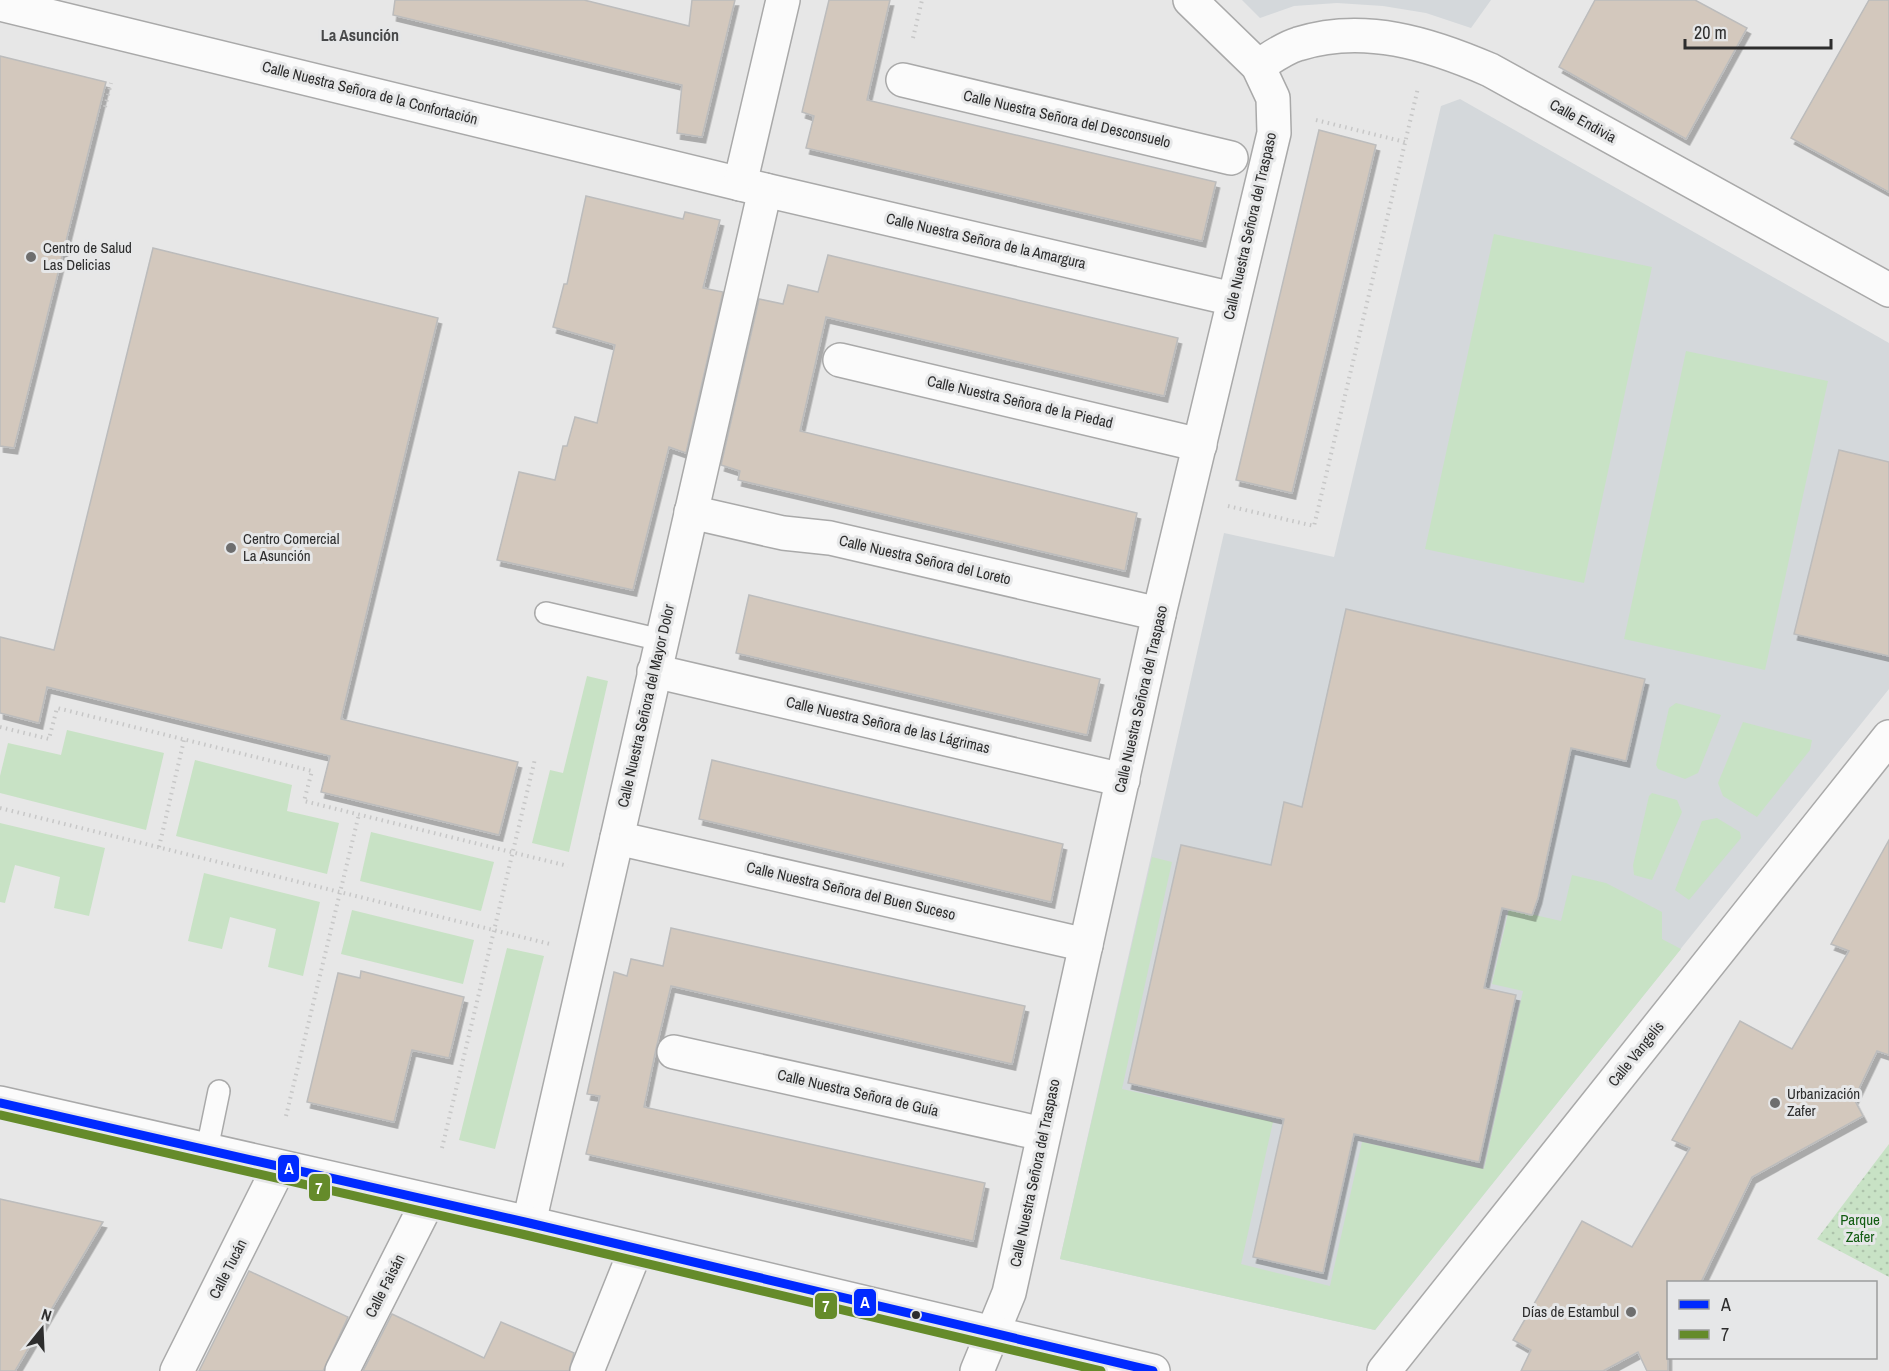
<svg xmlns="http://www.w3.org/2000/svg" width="1889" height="1371" font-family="'Archivo Narrow',sans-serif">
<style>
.built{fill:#d4d8db}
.park{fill:url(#park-dots)}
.garden{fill:#c8e2c5}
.building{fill:#d3c8bd;stroke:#bcbcbc;stroke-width:1.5;filter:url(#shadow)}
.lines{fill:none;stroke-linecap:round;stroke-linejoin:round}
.lane-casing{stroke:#a9a9a9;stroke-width:24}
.street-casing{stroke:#a9a9a9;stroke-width:36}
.secondary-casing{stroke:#a9a9a9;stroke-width:36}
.path{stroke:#c7c7c7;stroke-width:4;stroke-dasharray:1.5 4.5;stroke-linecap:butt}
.lane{stroke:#fbfbfb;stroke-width:21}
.street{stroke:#fbfbfb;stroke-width:33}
.secondary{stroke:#fbfbfb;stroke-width:33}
.bus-1-casing{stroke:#e6e7e8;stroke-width:14}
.bus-2-casing{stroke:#e6e7e8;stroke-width:14}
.bus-1{stroke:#002aff;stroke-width:9}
.bus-2{stroke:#658b2a;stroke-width:9}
.poi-dot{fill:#6e6e6e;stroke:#e6e7e8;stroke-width:2}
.bus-dot{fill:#2d2d2d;stroke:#e6e7e8;stroke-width:2}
.labels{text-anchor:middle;stroke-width:6;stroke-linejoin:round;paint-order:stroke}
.street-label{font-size:15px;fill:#2d2d2d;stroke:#e6e7e8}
.poi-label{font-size:15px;fill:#2d2d2d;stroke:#e6e7e8;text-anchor:start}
.park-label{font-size:15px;fill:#115c11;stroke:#e6e7e8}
.neighbourhood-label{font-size:16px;font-weight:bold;fill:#48494a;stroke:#e6e7e8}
.line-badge{stroke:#e6e7e8;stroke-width:2}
.badge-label{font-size:16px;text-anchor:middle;font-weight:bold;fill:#fff}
</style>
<defs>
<pattern id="park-dots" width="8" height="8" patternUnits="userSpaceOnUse" patternTransform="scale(1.5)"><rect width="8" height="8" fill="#c8e2c5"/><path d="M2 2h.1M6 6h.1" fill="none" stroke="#acc2aa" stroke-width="1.8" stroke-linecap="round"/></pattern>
<filter id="shadow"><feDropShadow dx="3.5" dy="6" stdDeviation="0" flood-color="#0004"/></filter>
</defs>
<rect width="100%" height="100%" fill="#e7e7e7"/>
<g class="built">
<path d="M 1242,0 L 1491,0 L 1471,28 L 1426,13 L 1383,6 L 1337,3 L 1294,6 L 1260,18 Z"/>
<path d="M 1460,99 L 1889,343 L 1889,689 L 1375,1330 L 1060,1259 L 1224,533 L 1334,557 L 1441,106 Z"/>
</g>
<path class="park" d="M 1889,1144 L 1889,1277 L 1817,1239 Z"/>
<g class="garden">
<path d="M 1494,234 L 1652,267 L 1584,583 L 1425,549 Z"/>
<path d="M 1686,351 L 1828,381 L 1765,670 L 1624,639 Z"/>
<path d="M 587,676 L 608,681 L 569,852 L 532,843 L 550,770 L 563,773 Z"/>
<path d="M 1676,703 L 1721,715 L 1698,773 L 1685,779 L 1658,769 L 1656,765 L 1669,708 Z"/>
<path d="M 1743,722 L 1812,740 L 1810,750 L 1757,817 L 1723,796 L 1718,783 Z"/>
<path d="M 67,730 L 164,753 L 146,830 L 0,793 L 0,776 L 8,743 L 61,755 Z"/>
<path d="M 195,760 L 292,785 L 287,811 L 339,823 L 327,874 L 176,836 Z"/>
<path d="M 1652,793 L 1677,800 L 1682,812 L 1652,880 L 1634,875 L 1633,865 L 1649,796 Z"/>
<path d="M 1717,818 L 1740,832 L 1741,838 L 1689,900 L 1675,890 L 1702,821 Z"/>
<path d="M 0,823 L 105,848 L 89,916 L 54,908 L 60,877 L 15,865 L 5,903 L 0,902 Z"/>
<path d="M 371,832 L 494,862 L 481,911 L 360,881 Z"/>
<path d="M 1152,857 L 1172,862 L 1122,1089 L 1273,1122 L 1241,1264 L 1330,1286 L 1362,1142 L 1484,1169 L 1523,991 L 1492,984 L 1509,909 L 1561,921 L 1572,875 L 1606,883 L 1662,912 L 1662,939 L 1681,949 L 1375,1330 L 1060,1259 Z"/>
<path d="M 204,873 L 320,902 L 303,976 L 268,967 L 276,929 L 230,917 L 222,949 L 188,941 Z"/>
<path d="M 352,910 L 474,940 L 463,984 L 341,954 Z"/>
<path d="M 507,948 L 544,956 L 495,1149 L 459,1140 Z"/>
</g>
<g class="building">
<path d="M 395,0 L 584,0 L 689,26 L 692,0 L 735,0 L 702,137 L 677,133 L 682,85 L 393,15 Z"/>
<path d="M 829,0 L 890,0 L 867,100 L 1216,182 L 1202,241 L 806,148 L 814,116 L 802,112 Z"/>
<path d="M 1595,0 L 1695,0 L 1747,28 L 1686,139 L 1559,67 Z"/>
<path d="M 1869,0 L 1889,0 L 1889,192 L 1791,138 Z"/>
<path d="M 0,56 L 106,82 L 14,448 L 0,446 Z"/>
<path d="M 1319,130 L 1376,145 L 1292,493 L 1236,480 Z"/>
<path d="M 586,196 L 683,219 L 685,212 L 720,220 L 703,288 L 723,292 L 686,453 L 669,447 L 633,590 L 497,560 L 519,472 L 555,480 L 563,446 L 567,446 L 575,417 L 597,423 L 615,345 L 553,327 L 564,284 L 567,284 Z"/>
<path d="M 153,248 L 438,318 L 341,719 L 518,762 L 499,835 L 321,792 L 330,756 L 47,687 L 39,723 L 0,713 L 0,637 L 54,650 Z"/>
<path d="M 828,255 L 1178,338 L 1164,396 L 826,317 L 800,431 L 1137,513 L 1125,571 L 738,480 L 740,471 L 721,465 L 759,299 L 783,304 L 788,285 L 818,292 Z"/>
<path d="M 1839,450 L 1889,462 L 1889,656 L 1794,634 Z"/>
<path d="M 749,595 L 1100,679 L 1087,735 L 736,653 Z"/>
<path d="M 1346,609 L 1645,679 L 1626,761 L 1571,748 L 1538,898 L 1532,915 L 1502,908 L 1484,988 L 1516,995 L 1479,1162 L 1354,1134 L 1323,1273 L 1253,1257 L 1284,1119 L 1128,1083 L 1181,845 L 1271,865 L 1284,802 L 1302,807 Z"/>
<path d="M 712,760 L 1063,844 L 1051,902 L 699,819 Z"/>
<path d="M 1889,840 L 1889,1055 L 1877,1051 L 1854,1099 L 1863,1116 L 1752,1177 L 1701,1282 L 1668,1282 L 1668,1371 L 1647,1371 L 1638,1352 L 1603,1371 L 1521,1371 L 1531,1350 L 1513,1340 L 1582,1221 L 1632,1247 L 1690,1148 L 1672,1140 L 1740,1021 L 1792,1049 L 1849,951 L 1831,944 Z"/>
<path d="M 671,928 L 1025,1006 L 1012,1064 L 671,986 L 656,1049 L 644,1107 L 985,1183 L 973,1241 L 586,1154 L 600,1096 L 587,1094 L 614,972 L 627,976 L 631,959 L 663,966 Z"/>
<path d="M 361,971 L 464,997 L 449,1058 L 412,1050 L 394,1122 L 307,1102 L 338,973 L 360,978 Z"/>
<path d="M 0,1199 L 103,1222 L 15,1371 L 0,1371 Z"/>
<path d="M 249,1271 L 348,1317 L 323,1371 L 199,1371 Z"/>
<path d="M 392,1314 L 484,1358 L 501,1322 L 574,1353 L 569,1371 L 363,1371 Z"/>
</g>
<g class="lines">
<g class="lane-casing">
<g id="lane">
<path d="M 546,613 L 661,640"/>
<path d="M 207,1149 L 219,1091"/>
</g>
</g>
<g class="street-casing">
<g id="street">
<path d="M 0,4 L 765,190 L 1233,299"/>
<path d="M 1258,66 C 1271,58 1284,48 1298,44 C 1364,23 1430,44 1490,70 L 1889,290"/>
<path d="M 903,80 L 1231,158"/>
<path d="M 740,184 L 783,0"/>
<path d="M 840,360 L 1200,445"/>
<path d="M 691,512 L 783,533 L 830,538 L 1159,614"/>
<path d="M 654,671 L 1123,780"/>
<path d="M 617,838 L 1086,945"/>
<path d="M 674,1052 L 1043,1134"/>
<path d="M 529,1223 L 765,190"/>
<path d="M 177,1371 L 279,1167"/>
<path d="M 342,1371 L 428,1201"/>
<path d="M 587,1371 L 636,1249"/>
<path d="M 977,1371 L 1009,1293 L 1159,614 L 1274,133 L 1273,98 L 1258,66 L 1190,0"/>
<path d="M 1384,1371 L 1889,737"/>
</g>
</g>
<g class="secondary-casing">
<path id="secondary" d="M 0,1103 L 529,1223 L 1153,1371"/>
</g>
<g class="path">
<path d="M 913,38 L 922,0"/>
<path d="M 105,107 L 111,83"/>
<path d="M 1316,120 L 1405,142"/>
<path d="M 1228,506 L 1314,526 L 1418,88"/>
<path d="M 0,727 L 49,739 L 57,708 L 312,771 L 304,801 L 568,866"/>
<path d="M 0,808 L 550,944"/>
<path d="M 159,847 L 184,740"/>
<path d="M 286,1116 L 359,814"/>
<path d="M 442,1148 L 535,759"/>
</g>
<use href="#lane" class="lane"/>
<use href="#street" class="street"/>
<use href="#secondary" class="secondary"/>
<g class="bus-1-casing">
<path id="bus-1" d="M 0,1103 L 529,1223 L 1153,1371"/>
</g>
<g class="bus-2-casing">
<path id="bus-2" d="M 0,1115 L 526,1235 L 1101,1371"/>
</g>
<use href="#bus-1" class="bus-1"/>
<use href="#bus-2" class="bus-2"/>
</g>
<g class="poi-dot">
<circle cx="31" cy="257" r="6"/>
<circle cx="231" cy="548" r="6"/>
<circle cx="1775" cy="1103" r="6"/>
<circle cx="1631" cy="1312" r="6"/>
</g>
<circle class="bus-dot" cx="916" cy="1315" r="5"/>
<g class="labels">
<g class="street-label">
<text transform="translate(370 93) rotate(14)" y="5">Calle Nuestra Señora de la Confortación</text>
<text transform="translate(1067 119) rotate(13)" y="5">Calle Nuestra Señora del Desconsuelo</text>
<text transform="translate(1583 121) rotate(29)" y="5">Calle Endivia</text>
<text transform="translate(1250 226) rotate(-77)" y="5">Calle Nuestra Señora del Traspaso</text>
<text transform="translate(986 241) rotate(13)" y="5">Calle Nuestra Señora de la Amargura</text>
<text transform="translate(1020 402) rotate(13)" y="5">Calle Nuestra Señora de la Piedad</text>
<text transform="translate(925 560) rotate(13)" y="5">Calle Nuestra Señora del Loreto</text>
<text transform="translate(1141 699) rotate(-77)" y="5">Calle Nuestra Señora del Traspaso</text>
<text transform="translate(646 706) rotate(-77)" y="5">Calle Nuestra Señora del Mayor Dolor</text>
<text transform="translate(888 725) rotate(13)" y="5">Calle Nuestra Señora de las Lágrimas</text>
<text transform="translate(851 891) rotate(13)" y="5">Calle Nuestra Señora del Buen Suceso</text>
<text transform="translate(1636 1054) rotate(-51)" y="5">Calle Vangelis</text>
<text transform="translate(858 1093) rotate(13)" y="5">Calle Nuestra Señora de Guía</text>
<text transform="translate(1035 1173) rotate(-78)" y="5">Calle Nuestra Señora del Traspaso</text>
<text transform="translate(228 1269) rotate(-63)" y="5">Calle Tucán</text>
<text transform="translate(385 1286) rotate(-63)" y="5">Calle Faisán</text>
</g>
<g class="poi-label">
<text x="43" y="253">Centro de Salud<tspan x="43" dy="17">Las Delicias</tspan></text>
<text x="243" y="544">Centro Comercial<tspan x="243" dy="17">La Asunción</tspan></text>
<text x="1787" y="1099">Urbanización<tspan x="1787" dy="17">Zafer</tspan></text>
<text x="1619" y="1317" text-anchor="end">Días de Estambul</text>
</g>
<g class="park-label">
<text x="1860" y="1225">Parque<tspan x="1860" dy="17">Zafer</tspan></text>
</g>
<g class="neighbourhood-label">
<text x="360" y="41">La Asunción</text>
</g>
</g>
<g class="line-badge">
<rect x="277" y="1154" width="23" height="29" rx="6" fill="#002aff"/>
<rect x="308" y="1173" width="23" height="29" rx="6" fill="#658b2a"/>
<rect x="853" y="1288" width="24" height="29" rx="6" fill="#002aff"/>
<rect x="814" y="1292" width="24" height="28" rx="6" fill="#658b2a"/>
</g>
<g class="badge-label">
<text x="289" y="1174">A</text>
<text x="319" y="1194">7</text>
<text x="865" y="1308">A</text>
<text x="826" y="1312">7</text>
</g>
<rect x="1667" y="1281" width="210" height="78" fill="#e6e7e8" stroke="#9c9d9d" stroke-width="1.5"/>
<rect x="1679" y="1300" width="30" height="9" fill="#002aff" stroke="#9c9d9d" stroke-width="1.5"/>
<text x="1721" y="1311" font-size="18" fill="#2d2d2d">A</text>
<rect x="1679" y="1330" width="30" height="9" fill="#658b2a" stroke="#9c9d9d" stroke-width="1.5"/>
<text x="1721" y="1341" font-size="18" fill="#2d2d2d">7</text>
<g transform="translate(42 1329) rotate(18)" stroke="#e6e7e8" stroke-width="4.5" paint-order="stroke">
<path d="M0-4.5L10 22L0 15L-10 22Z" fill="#2d2d2d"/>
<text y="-9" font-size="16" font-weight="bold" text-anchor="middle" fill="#2d2d2d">N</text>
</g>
<path d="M1685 39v9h146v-9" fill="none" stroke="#2d2d2d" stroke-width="3"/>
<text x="1694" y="39" font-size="18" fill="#2d2d2d" stroke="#e6e7e8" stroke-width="4.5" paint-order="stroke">20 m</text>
</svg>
